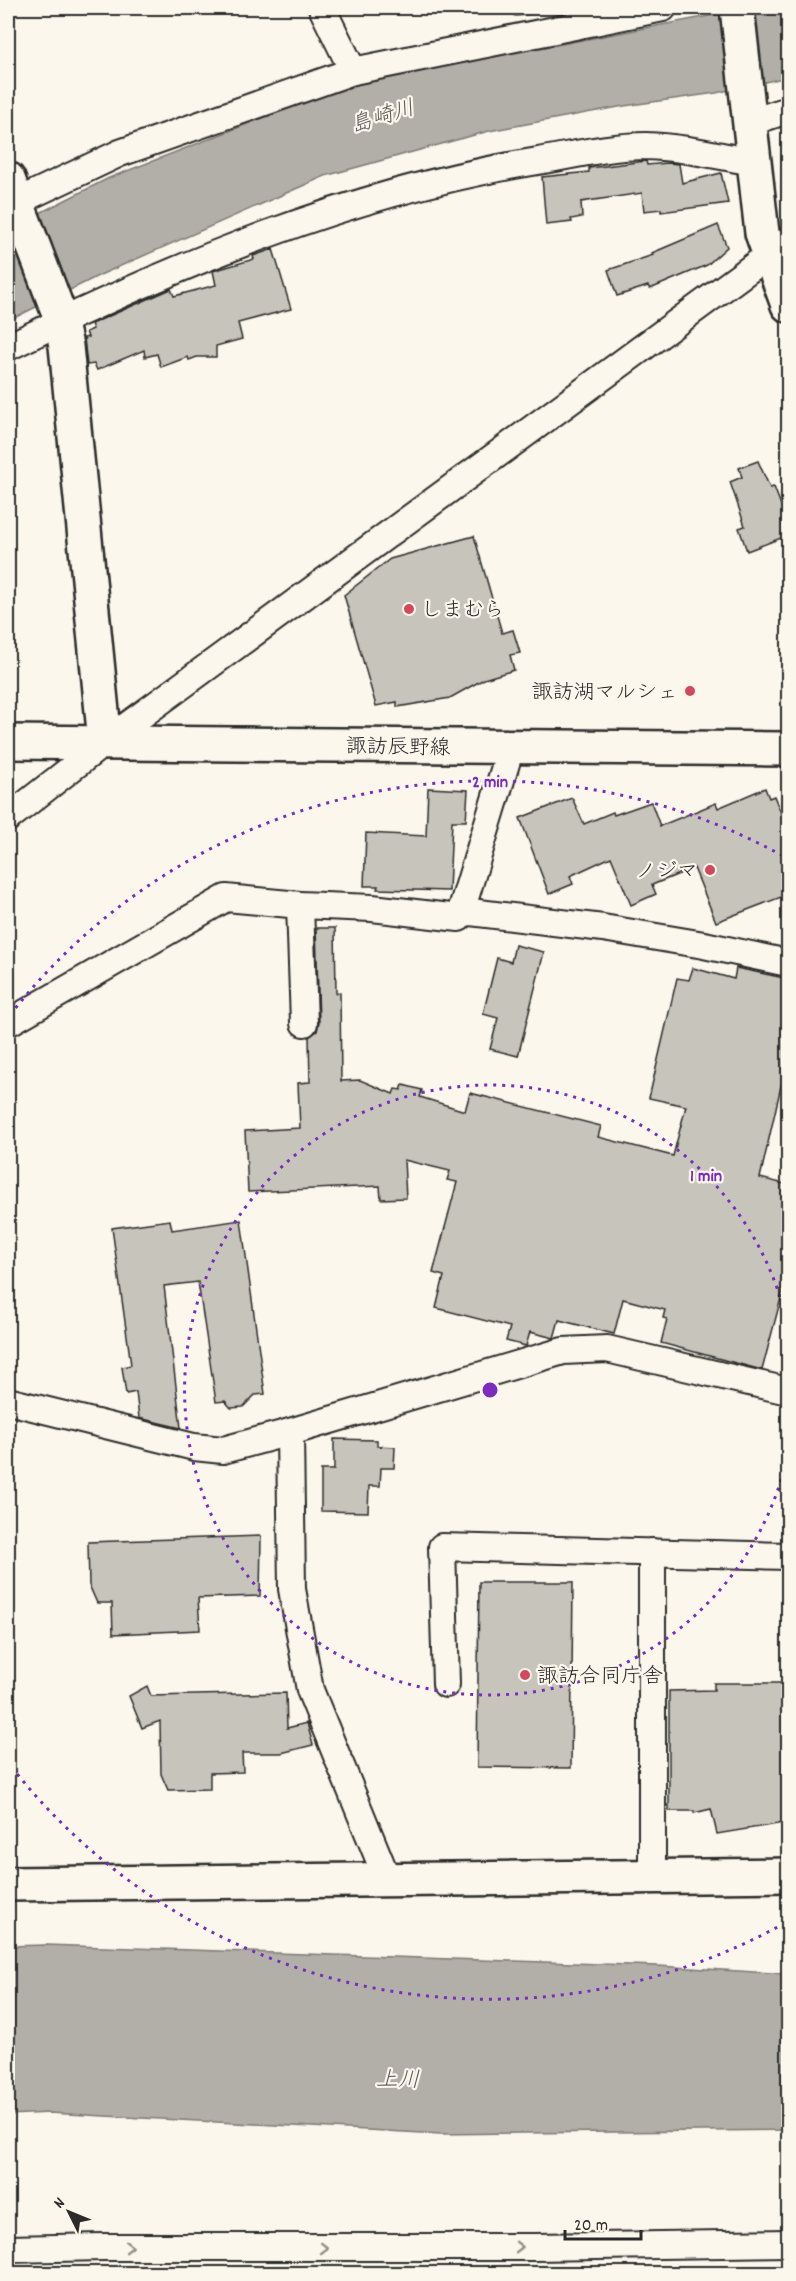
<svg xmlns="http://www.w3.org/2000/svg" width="796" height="2281" font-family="Dekko,'Klee One',sans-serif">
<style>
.water{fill:#b1afa7;stroke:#7b7a75;stroke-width:1.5}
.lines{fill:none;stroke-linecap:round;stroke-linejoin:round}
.stream{stroke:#7b7a75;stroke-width:8}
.building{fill:#c7c4bc;stroke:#2b2b2b;stroke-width:1.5}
.street-casing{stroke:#2b2b2b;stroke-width:30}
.secondary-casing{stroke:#2b2b2b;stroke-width:38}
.primary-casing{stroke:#2b2b2b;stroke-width:38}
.street{stroke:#fbf7ec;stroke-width:26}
.secondary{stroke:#fbf7ec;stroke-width:33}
.primary{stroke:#fbf7ec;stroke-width:33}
.oneway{stroke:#93918c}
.ring{fill:none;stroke:#7b2cbf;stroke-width:3;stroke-dasharray:3 6}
.poi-dot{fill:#d1495b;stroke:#fbf7ec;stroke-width:2}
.labels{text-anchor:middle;stroke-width:4.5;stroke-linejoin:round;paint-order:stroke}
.poi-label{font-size:21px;fill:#2b2b2b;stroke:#fbf7ec;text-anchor:start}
.street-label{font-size:21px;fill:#2b2b2b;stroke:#fbf7ec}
.water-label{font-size:22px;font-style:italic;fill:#5a5956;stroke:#fbf7ec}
.centre{fill:#7b2cbf;stroke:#fbf7ec;stroke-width:3}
.ring-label{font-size:18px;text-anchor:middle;font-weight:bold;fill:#7b2cbf;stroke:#fbf7ec;stroke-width:4.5;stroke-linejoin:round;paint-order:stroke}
</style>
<rect width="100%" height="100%" fill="#fbf7ec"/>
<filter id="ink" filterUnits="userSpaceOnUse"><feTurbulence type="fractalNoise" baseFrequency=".0167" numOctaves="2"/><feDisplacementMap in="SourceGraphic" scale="12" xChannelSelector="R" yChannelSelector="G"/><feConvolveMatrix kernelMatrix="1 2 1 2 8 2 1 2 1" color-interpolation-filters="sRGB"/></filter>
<g filter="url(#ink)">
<g class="water">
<path d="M 751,8 L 788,8 L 788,77 L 716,93 L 624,106 L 489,131 L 325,176 L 100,275 L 8,321 L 8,229 L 109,178 L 340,88 L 493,57 Z"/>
<path d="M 46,1945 L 658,1966 L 788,1974 L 788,2130 L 441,2134 L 49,2113 L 8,2115 L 8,1946 Z"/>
</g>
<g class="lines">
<path class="stream" d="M 513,8 L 516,13 L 549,8"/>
</g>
<g class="building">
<path d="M 646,161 L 647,165 L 668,163 L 679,164 L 682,183 L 721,173 L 728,203 L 661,212 L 661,209 L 644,211 L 642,193 L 581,202 L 582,217 L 571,219 L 572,222 L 546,225 L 542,177 L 589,172 L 589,168 Z"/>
<path d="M 718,225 L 727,247 L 707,265 L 650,289 L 648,286 L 617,296 L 608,270 L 653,255 L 652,253 Z"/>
<path d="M 273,249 L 291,309 L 238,323 L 242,339 L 216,346 L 216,357 L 197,357 L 189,360 L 188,357 L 161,367 L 157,354 L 145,357 L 144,350 L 97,370 L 94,364 L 87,365 L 84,338 L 88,337 L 86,332 L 93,329 L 91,324 L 171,289 L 174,296 L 216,285 L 213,271 L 254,259 L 253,256 Z"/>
<path d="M 758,461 L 770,488 L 774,487 L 789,526 L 789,535 L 747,551 L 739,528 L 745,526 L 730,482 L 742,477 L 739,468 Z"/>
<path d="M 474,536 L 502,633 L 513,630 L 520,653 L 510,655 L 514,670 L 484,679 L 450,698 L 397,707 L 397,702 L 376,706 L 344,595 L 390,559 Z"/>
<path d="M 428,788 L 468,790 L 466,821 L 452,821 L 449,891 L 377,889 L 378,886 L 364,886 L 366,833 L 426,836 Z"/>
<path d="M 765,788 L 769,798 L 774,796 L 789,833 L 789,894 L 716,922 L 694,868 L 652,885 L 656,894 L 631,905 L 611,857 L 570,876 L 573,884 L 549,894 L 520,818 L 572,798 L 584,824 L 613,812 L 614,815 L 651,802 L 660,826 L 716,803 L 718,808 Z"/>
<path d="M 316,928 L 335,928 L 336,993 L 340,993 L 341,1081 L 360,1080 L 393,1094 L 395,1089 L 401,1090 L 403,1085 L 422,1090 L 420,1097 L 465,1111 L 470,1093 L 601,1126 L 598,1137 L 673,1156 L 686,1106 L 649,1098 L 677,978 L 689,980 L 693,968 L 734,979 L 736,968 L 789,979 L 789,1051 L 760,1178 L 789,1185 L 789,1268 L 762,1370 L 661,1343 L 667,1319 L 663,1318 L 665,1310 L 623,1299 L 614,1334 L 559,1320 L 554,1338 L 530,1332 L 526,1346 L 506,1341 L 510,1327 L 436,1308 L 444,1276 L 433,1273 L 457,1182 L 447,1180 L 450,1171 L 404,1160 L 406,1198 L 381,1199 L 380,1186 L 248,1192 L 245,1131 L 300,1128 L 298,1083 L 310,1082 L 309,1037 L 317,1031 L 319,1022 Z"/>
<path d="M 515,945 L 544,952 L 518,1056 L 490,1049 L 498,1018 L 483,1014 L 497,958 L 511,962 Z"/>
<path d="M 170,1220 L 172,1230 L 241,1220 L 265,1394 L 255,1395 L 243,1407 L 231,1408 L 225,1401 L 216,1402 L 198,1282 L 164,1286 L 181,1428 L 139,1418 L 136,1392 L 126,1394 L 122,1367 L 131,1365 L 112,1228 Z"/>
<path d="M 334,1439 L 377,1440 L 377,1446 L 395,1447 L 394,1468 L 381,1468 L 380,1486 L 369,1486 L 368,1512 L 321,1511 L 321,1470 L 334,1470 Z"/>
<path d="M 261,1536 L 260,1596 L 198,1598 L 200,1630 L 113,1634 L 112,1603 L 97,1603 L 89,1585 L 88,1542 Z"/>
<path d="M 479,1582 L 573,1582 L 571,1768 L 477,1767 Z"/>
<path d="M 714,1683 L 789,1683 L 789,1822 L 717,1834 L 711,1809 L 694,1813 L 694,1811 L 669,1811 L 669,1691 L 714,1690 Z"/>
<path d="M 147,1686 L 151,1696 L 286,1693 L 287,1728 L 307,1723 L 313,1745 L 281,1753 L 242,1753 L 243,1772 L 210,1773 L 210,1789 L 168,1790 L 161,1774 L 160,1721 L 142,1728 L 129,1696 Z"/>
</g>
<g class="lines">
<g class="street-casing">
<g id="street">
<path d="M 322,8 L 353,71"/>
<path d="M 751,122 L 788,110"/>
<path d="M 8,206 L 120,153 L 353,71 L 663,8"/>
<path d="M 8,347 C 176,265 352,191 538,161 C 573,155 611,146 646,146 C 683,147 719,156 754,162"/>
<path d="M 8,818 L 105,742 L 788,241"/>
<path d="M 300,905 L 304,1023"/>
<path d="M 462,911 L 603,928 L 704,945 L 788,963"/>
<path d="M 8,1023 L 226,898 L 300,905 L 372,908 L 459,918 L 511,747"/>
<path d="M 8,1401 L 194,1447 L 223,1450 L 290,1432 L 563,1351 L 607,1349 L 788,1391"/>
<path d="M 290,1432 L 292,1589 L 310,1690 L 388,1881"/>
<path d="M 446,1684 L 442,1547 L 788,1556"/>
<path d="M 652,1877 L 652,1552"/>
<path d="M 8,2249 L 103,2247 L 535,2247 L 788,2243"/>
</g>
</g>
<g class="secondary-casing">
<g id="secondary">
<path d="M 737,8 L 762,233 L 788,305"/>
<path d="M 8,179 L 58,311 L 66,346 L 105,742"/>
<path d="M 8,1884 L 788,1875"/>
</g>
</g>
<g class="primary-casing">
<path id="primary" d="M 8,742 L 788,749"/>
</g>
<use href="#street" class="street"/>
<use href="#secondary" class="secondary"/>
<use href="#primary" class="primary"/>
</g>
<defs><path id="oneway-chevron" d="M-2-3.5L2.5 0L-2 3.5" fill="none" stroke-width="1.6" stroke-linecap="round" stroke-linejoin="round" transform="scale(1.5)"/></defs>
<g class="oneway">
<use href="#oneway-chevron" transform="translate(129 2247)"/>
<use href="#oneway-chevron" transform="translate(519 2247)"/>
<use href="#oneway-chevron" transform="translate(324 2248)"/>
</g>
</g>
<g class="ring">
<path d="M788 1453A305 305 0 1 1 788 1327"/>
<path d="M785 1923A609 609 0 0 1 10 1765M10 1015A609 609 0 0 1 785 857"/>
</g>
<g class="poi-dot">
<circle cx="409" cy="609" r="6"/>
<circle cx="690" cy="691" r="6"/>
<circle cx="710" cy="870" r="6"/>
<circle cx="525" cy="1675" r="6"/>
</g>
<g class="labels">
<g class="poi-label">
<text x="421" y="616">しまむら</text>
<text x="678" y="698" text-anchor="end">諏訪湖マルシェ</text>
<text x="698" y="877" text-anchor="end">ノジマ</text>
<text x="537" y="1682">諏訪合同庁舎</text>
</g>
<g class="street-label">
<text transform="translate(398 746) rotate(1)" y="7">諏訪辰野線</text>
</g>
<g class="water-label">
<text transform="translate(382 115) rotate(-17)" y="8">島崎川</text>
<text transform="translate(398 2078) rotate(1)" y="8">上川</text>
</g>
</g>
<circle cx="490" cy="1390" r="9" class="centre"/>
<g class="ring-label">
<text x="490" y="787">2 min</text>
<text x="706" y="1181">1 min</text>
</g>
<rect width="796" height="2281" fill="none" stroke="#fbf7ec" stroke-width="30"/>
<rect x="15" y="15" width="766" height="2251" fill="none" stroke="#2b2b2b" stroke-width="2" filter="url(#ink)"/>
<g transform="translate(69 2212) rotate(313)" stroke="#fbf7ec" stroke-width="4.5" paint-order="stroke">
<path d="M0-4.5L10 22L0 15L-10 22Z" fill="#2b2b2b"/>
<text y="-9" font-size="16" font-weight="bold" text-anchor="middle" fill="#2b2b2b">N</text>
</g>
<path d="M565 2230v9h76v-9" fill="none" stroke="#2b2b2b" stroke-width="3"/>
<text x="574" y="2230" font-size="18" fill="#2b2b2b" stroke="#fbf7ec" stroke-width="4.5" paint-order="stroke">20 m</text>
</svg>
